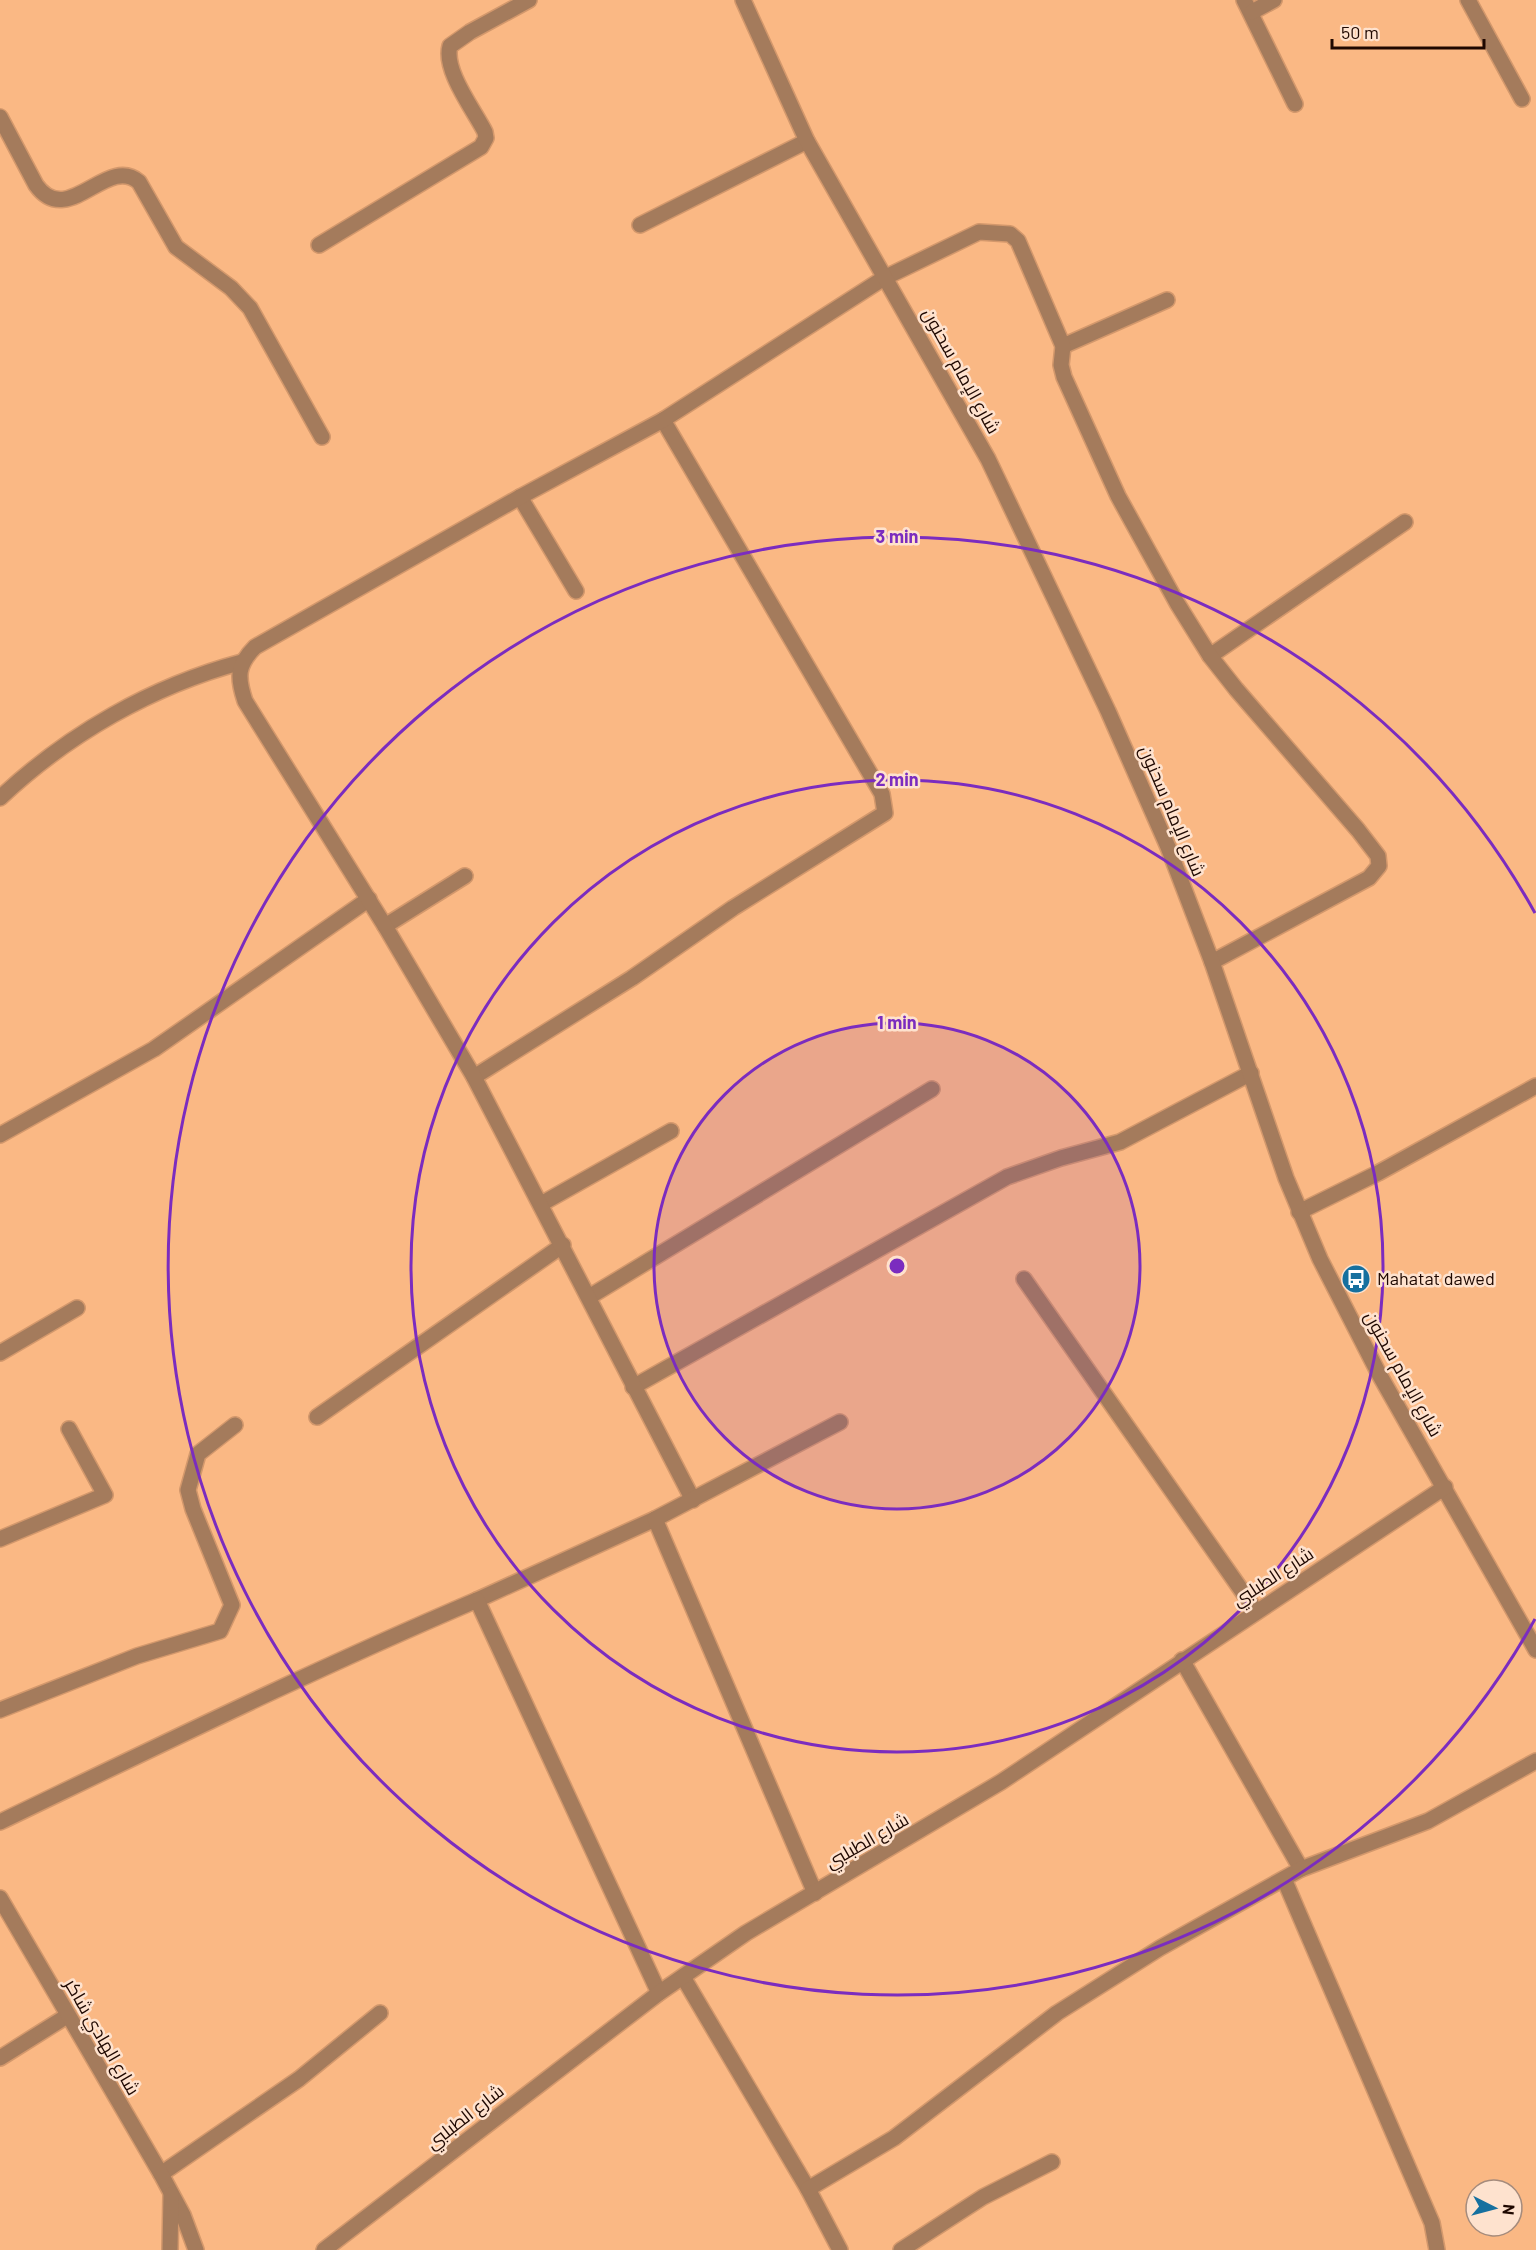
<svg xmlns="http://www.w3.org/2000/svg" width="1536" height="2250" font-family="Barlow,Cairo,sans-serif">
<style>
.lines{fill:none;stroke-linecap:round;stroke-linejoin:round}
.minor-casing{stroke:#d3986c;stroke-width:18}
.tertiary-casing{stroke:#d3986c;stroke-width:18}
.minor{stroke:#a47b5c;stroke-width:15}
.tertiary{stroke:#a47b5c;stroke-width:15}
.ring{fill:none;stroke:#7b2cbf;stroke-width:3}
.labels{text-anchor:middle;stroke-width:5;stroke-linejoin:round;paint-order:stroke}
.street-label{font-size:18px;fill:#1f0800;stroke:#fee2ce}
.poi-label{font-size:18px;fill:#1f0800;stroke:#fee2ce;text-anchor:start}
.centre{fill:#7b2cbf;stroke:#fee2ce;stroke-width:3}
.ring-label{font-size:18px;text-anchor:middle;font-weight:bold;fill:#7b2cbf;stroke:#fee2ce;stroke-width:5;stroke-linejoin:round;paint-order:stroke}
</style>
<rect width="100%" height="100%" fill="#fab884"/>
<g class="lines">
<g class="minor-casing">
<g id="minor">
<path d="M 1244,0 L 1295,104"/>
<path d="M 1468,0 L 1522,99"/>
<path d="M 1252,12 L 1274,0"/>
<path d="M 0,117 L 36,185 C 68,230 107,154 139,182 L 176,247 L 231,288 L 250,308 L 322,437"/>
<path d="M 640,225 L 807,141"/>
<path d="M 319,245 L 481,147 L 486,138 L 485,132 C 474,110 443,70 450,46 L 470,32 L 529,0"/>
<path d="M 1063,346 L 1167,300"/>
<path d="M 520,497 L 576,591"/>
<path d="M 1210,656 L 1405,522"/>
<path d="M 0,798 C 68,734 152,686 242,662"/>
<path d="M 385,926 L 465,876"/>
<path d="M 474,1077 L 632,978 L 733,908 L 885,813 L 882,794 L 663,420"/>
<path d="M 0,1135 L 154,1049 L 369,899"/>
<path d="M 541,1204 L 671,1131"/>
<path d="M 1299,1212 L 1378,1173 L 1536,1086"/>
<path d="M 1024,1279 L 1256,1611"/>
<path d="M 589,1297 L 932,1089"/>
<path d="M 0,1353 L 77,1308"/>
<path d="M 633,1387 L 1007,1177 L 1061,1158 L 1120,1142 L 1251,1073"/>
<path d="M 317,1417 L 563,1245"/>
<path d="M 693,1500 L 474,1077 L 385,926 L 245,701 C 237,677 237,665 255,647 L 520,497 L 663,420 L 884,278 L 979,232 L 1010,234 L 1018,241 L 1063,346 L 1061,365 L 1064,377 L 1118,496 L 1177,603 L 1210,656 L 1236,689 L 1358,830 L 1378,856 L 1379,866 L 1369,878 L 1212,962"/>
<path d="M 0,1539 L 105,1495 L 69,1429"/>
<path d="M 477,1600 L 655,1519"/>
<path d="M 1182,1660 L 1301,1869"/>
<path d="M 0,1710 L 137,1656 L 220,1631 L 232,1605 L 193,1509 L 188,1490 L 198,1454 L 235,1425"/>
<path d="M 0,1822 C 158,1746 315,1669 477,1600 L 659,1993"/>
<path d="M 1284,1879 L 1432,2223 L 1437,2250"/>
<path d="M 815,1893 L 655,1519 L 840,1422"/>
<path d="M 683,1977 L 808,2189 L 840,2250"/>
<path d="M 0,2058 L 67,2016"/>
<path d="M 161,2174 L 299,2079 L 380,2013"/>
<path d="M 808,2189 L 894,2138 L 1057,2013 L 1160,1948 L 1301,1869 L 1428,1821 L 1536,1761"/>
<path d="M 901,2250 L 983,2197 L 1052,2162"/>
</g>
</g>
<g class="tertiary-casing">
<g id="tertiary">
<path d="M 743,0 L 807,141 L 988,459 L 1108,711 L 1168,847 L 1212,962 L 1286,1178 L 1320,1259 L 1379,1374 L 1536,1650"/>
<path d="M 0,1898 L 161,2174 L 183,2215 L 196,2250"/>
<path d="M 170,2250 L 171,2195"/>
<path d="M 324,2250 L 659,1993 L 746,1933 L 1001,1782 L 1445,1487"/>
</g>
</g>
<use href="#minor" class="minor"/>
<use href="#tertiary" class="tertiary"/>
</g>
<circle cx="897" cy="1266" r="243" fill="#7b2cbf" fill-opacity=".12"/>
<g class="ring">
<circle cx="897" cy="1266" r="243"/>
<circle cx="897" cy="1266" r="486"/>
<path d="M1535 1619A729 729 0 1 1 1535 913"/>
</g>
<defs>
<g id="bus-disc" transform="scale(1.5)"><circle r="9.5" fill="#16709f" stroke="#fee2ce"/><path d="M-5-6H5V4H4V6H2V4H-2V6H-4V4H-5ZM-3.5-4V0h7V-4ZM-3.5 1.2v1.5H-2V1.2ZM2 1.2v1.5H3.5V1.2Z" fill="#fff"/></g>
</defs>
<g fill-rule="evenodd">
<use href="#bus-disc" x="1356" y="1279"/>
</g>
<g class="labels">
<g class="street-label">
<text transform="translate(961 371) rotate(61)" y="6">شارع الإمام سحنون</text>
<text transform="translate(1172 811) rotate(67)" y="6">شارع الإمام سحنون</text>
<text transform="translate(1403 1374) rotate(61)" y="6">شارع الإمام سحنون</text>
<text transform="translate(1273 1577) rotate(-33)" y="6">شارع الطبلبي</text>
<text transform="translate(867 1841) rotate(-30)" y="6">شارع الطبلبي</text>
<text transform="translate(102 2037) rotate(60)" y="6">شارع الهادي شاكر</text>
<text transform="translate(465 2117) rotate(-38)" y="6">شارع الطبلبي</text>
</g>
<g class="poi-label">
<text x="1377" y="1285">Mahatat dawed</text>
</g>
</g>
<circle cx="897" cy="1266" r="9" class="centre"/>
<g class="ring-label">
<text x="897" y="543">3 min</text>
<text x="897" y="786">2 min</text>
<text x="897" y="1029">1 min</text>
</g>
<g transform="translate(1494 2208) rotate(96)"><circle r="28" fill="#fee2ce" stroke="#a58b7c" stroke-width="1.5"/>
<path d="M0-4.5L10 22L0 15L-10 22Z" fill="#16709f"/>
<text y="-9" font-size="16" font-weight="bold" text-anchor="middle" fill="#1f0800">N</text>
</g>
<path d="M1332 39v9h152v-9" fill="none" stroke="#1f0800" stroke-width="3"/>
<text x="1341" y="39" font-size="18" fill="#1f0800" stroke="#fee2ce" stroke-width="4.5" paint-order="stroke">50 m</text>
</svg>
